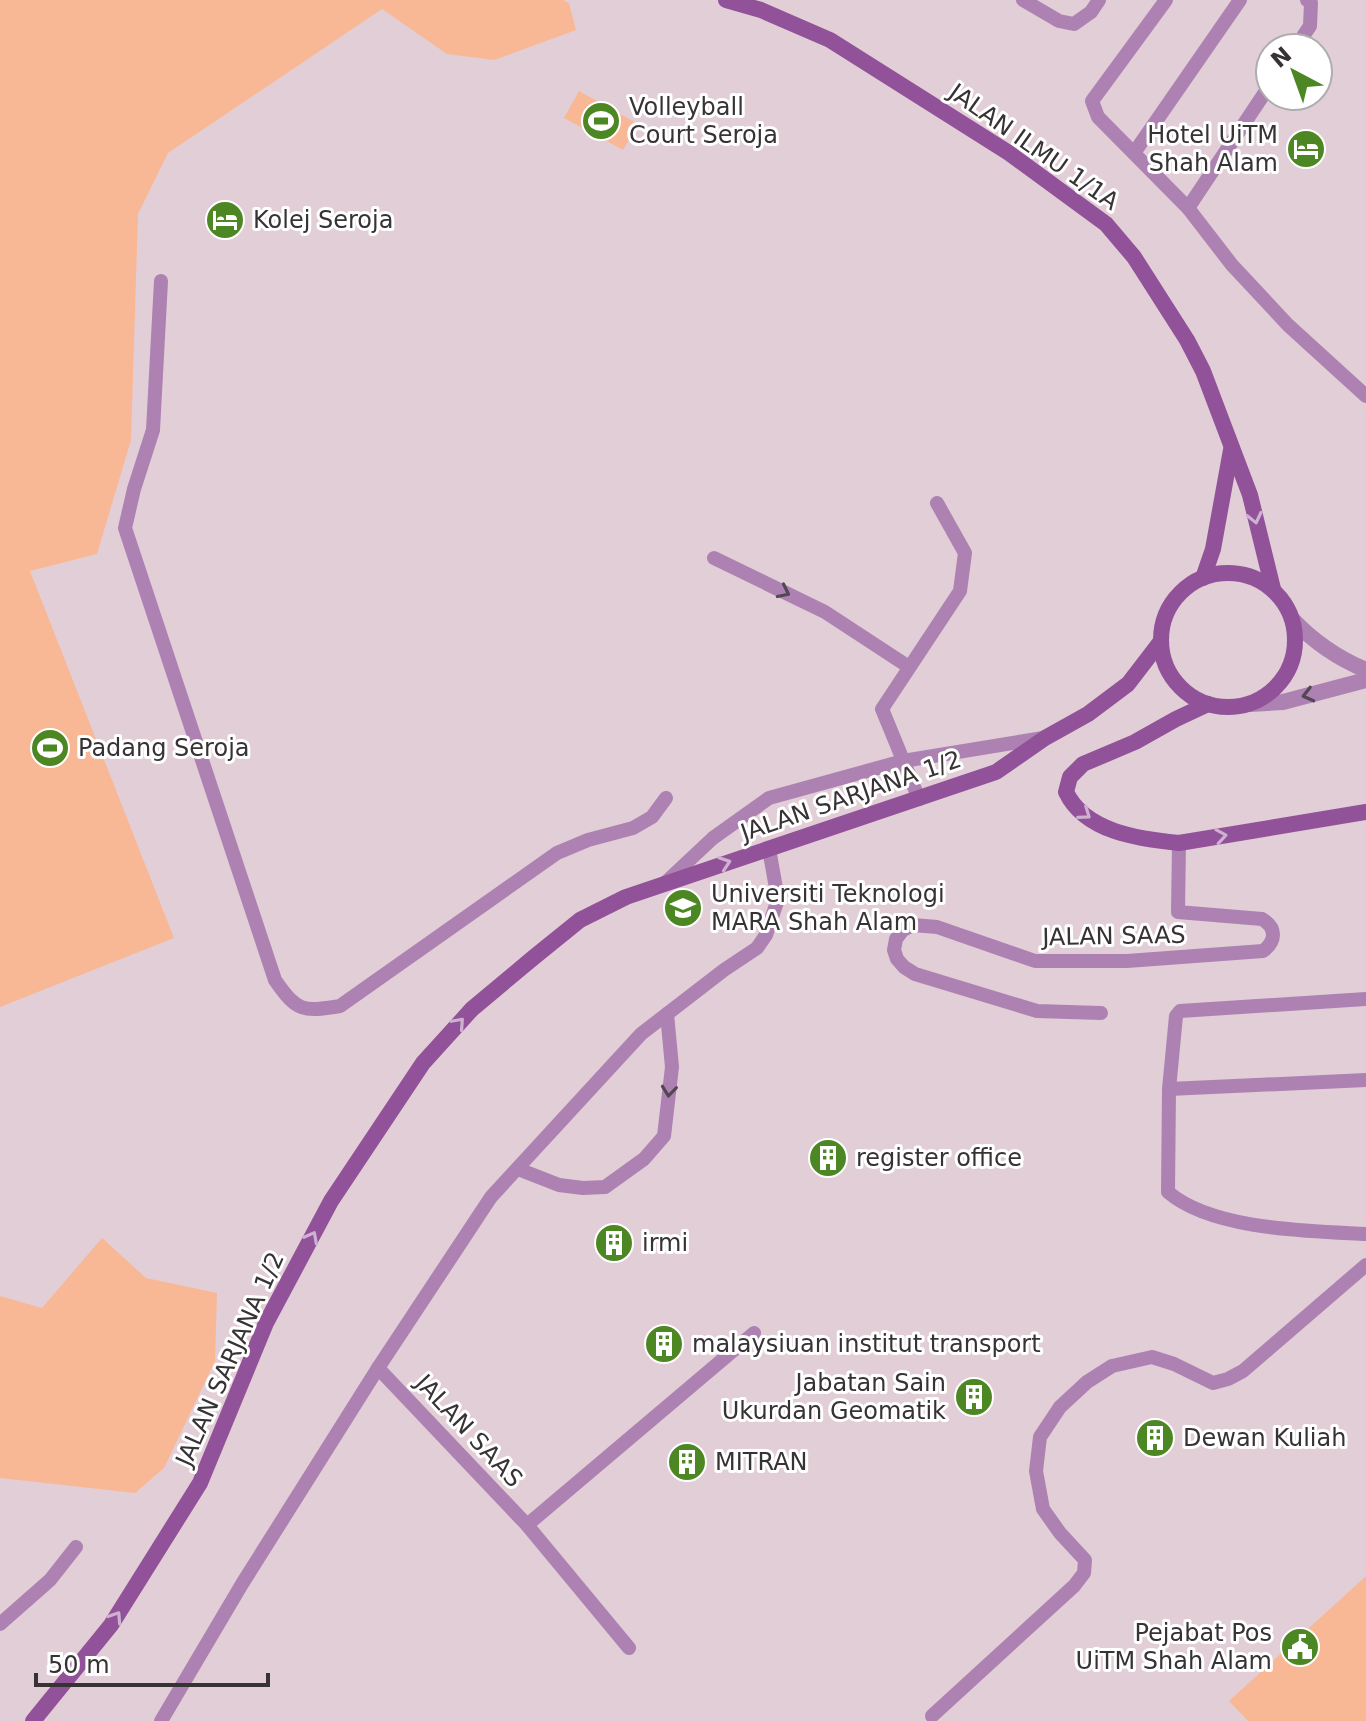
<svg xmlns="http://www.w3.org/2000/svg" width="1366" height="1721" font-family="'DejaVu Sans',sans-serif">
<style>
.built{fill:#e2ced6;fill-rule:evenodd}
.green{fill:#f8b895}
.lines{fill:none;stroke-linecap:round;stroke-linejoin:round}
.lane{stroke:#ad82b2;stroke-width:14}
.street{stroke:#ad82b2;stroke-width:16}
.secondary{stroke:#925299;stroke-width:16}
.oneway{stroke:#ceb1d1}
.oneway2{stroke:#544754}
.labels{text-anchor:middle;stroke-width:6;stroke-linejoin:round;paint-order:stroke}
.poi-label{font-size:24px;fill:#373334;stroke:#fff;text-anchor:start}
.street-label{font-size:24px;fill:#373334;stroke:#fff}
</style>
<rect width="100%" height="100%" fill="#e8dce1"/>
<path class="built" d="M 0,0 L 1366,0 L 1366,1721 L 0,1721 ZM 1270,48 L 1318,48 L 1318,96 L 1270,96 Z"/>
<g class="green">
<path d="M 0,0 L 563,0 L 569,3 L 576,30 L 494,60 L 447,54 L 382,9 L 168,153 L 138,214 L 131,440 L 97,554 L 30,571 L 174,938 L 0,1007 Z"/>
<path d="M 579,91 L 638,124 L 623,150 L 564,118 Z"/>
<path d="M 102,1238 L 146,1278 L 217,1293 L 215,1361 L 164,1468 L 135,1493 L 0,1478 L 0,1296 L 42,1308 Z"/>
<path d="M 1366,1576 L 1366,1721 L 1248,1721 L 1229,1701 Z"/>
</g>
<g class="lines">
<g class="lane">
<path d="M 1023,0 L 1059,21 L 1074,24 L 1091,12 L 1099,0"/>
<path d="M 1166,0 L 1092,101 L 1098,117 L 1188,208 L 1232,265 L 1288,325 L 1366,396"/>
<path d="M 1295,48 L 1310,26 L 1311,3 L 1307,0"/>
<path d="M 1134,153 L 1240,0"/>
<path d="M 1188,208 L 1270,85"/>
<path d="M 161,281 L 153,430 L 134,489 L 125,528 L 275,980 C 297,1012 303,1012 340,1006 L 557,853 L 588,840 L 633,828 L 652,817 L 666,798"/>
<path d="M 714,558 L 825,612 L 909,667"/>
<path d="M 919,799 L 882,709 L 960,591 L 965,553 L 937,503"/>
<path d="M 665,883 L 713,838 L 769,798 L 903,761 L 1043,738"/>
<path d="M 1101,1013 L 1037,1011 L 915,974 L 904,967 L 897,959 L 894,950 L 896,939 L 903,930 L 913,925 L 937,927 L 1035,961 L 1127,961 L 1263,951 C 1276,941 1277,928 1262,919 L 1178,912 L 1179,843"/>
<path d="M 1366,1080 L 1169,1089 L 1168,1192 C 1212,1230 1309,1231 1366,1234"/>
<path d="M 1169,1089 L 1176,1016 L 1180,1011 L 1366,999"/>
<path d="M 518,1169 L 559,1185 L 583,1188 L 605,1187 L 644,1159 L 664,1136 L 672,1067 L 667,1014"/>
<path d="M 378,1368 L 527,1525 L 629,1648"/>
<path d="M 527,1525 L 754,1333"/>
<path d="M 0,1624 L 50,1580 L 76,1547"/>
<path d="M 932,1716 L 1074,1586 L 1084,1573 L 1085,1560 L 1060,1533 L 1043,1509 L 1036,1471 L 1040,1437 L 1060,1407 L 1087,1382 L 1112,1366 L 1152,1357 L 1174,1364 L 1213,1383 L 1228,1379 L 1243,1371 L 1366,1265"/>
<path d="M 161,1721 L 242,1584 L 378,1368 L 491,1197 L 641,1034 L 724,970 L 757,948 L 766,935 L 778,899 L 769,849"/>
</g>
<g class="street">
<path d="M 1293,620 C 1315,643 1337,658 1366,670"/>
<path d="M 1250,704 L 1283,702 L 1366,680"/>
</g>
<g class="secondary">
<path d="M 726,0 L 761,10 L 830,40 L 1009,153 L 1106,224 L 1134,257 L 1187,340 L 1203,371 L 1250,495 L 1273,589"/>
<circle cx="1228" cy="640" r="67"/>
<path d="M 1203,578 L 1213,549 L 1231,450"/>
<path d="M 1208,704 L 1176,719 L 1135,742 L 1083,764 L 1070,777 L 1066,792 C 1085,832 1139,839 1179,843 L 1366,812"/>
<path d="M 33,1721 L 111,1625 L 200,1483 L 266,1323 L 331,1201 L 423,1063 L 472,1009 L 533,958 L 580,920 L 626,897 L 996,772 L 1045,738 L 1088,714 L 1128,684 L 1161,641"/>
</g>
</g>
<defs><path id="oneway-chevron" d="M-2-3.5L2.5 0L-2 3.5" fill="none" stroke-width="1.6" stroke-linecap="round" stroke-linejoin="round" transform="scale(2)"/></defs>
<g class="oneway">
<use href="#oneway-chevron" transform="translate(1255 518) rotate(77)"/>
<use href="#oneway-chevron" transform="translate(1085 814) rotate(35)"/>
<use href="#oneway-chevron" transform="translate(1221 836) rotate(-9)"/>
<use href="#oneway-chevron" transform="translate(725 863) rotate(-19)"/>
<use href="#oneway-chevron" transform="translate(459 1023) rotate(-48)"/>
<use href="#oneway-chevron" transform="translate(312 1237) rotate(-62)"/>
<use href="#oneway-chevron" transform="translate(116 1617) rotate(-57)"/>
</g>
<g class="oneway2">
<use href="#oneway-chevron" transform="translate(784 592) rotate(26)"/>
<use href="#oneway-chevron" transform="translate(1308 695) rotate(166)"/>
<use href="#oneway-chevron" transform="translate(669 1091) rotate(96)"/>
</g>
<defs>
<g id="stadium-disc" transform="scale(2)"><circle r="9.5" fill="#4c8724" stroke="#fff"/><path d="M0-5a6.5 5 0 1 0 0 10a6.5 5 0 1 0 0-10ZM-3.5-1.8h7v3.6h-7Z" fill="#fff"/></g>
<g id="hotel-disc" transform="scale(2)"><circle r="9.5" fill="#4c8724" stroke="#fff"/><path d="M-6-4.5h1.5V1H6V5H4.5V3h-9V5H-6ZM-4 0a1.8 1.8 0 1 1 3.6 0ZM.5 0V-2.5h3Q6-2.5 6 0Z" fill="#fff"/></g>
<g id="university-disc" transform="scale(2)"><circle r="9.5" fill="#4c8724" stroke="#fff"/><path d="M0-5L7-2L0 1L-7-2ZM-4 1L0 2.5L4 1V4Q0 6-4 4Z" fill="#fff"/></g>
<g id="building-disc" transform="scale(2)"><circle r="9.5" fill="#4c8724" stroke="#fff"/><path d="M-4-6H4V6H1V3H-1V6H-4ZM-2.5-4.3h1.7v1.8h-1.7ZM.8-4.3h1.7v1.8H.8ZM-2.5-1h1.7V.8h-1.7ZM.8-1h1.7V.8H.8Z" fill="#fff"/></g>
<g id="civic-disc" transform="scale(2)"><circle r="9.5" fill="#4c8724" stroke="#fff"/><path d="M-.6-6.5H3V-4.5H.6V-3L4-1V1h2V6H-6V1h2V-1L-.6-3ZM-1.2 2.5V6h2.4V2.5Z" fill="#fff"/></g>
</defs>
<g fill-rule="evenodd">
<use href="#stadium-disc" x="601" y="121"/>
<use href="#hotel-disc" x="1306" y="149"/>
<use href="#hotel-disc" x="225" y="220"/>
<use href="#stadium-disc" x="50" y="748"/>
<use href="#university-disc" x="683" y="908"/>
<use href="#building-disc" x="828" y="1158"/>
<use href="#building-disc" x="614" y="1243"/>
<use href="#building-disc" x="664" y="1344"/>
<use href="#building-disc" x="974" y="1397"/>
<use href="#building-disc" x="1155" y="1438"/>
<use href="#building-disc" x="687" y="1462"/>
<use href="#civic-disc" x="1300" y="1647"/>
</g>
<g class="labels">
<g class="poi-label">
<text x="629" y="115">Volleyball<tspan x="629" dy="28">Court Seroja</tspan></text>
<text x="1278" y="143" text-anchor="end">Hotel UiTM<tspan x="1278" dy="28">Shah Alam</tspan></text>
<text x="253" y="228">Kolej Seroja</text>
<text x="78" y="756">Padang Seroja</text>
<text x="711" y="902">Universiti Teknologi<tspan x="711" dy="28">MARA Shah Alam</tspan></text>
<text x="856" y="1166">register office</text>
<text x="642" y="1251">irmi</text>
<text x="692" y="1352">malaysiuan institut transport</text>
<text x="946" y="1391" text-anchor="end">Jabatan Sain<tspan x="946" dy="28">Ukurdan Geomatik</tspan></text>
<text x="1183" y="1446">Dewan Kuliah</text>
<text x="715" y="1470">MITRAN</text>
<text x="1272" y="1641" text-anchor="end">Pejabat Pos<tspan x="1272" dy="28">UiTM Shah Alam</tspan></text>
</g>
<g class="street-label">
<text transform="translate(1034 147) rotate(35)" y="8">JALAN ILMU 1/1A</text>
<text transform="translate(851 796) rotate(-19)" y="8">JALAN SARJANA 1/2</text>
<text transform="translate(1114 936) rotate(-1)" y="8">JALAN SAAS</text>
<text transform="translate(230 1359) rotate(-66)" y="8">JALAN SARJANA 1/2</text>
<text transform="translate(469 1431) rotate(47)" y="8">JALAN SAAS</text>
</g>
</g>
<g transform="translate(1294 72) rotate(319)"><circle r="38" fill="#ffffff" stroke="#afadae" stroke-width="2"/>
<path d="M0-6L14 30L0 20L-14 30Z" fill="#4c8724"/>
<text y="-12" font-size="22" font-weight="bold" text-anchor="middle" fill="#373334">N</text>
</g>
<path d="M36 1673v12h232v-12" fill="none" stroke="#373334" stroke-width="4"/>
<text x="48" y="1673" font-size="24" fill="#373334" stroke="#ffffff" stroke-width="6" paint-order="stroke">50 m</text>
</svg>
